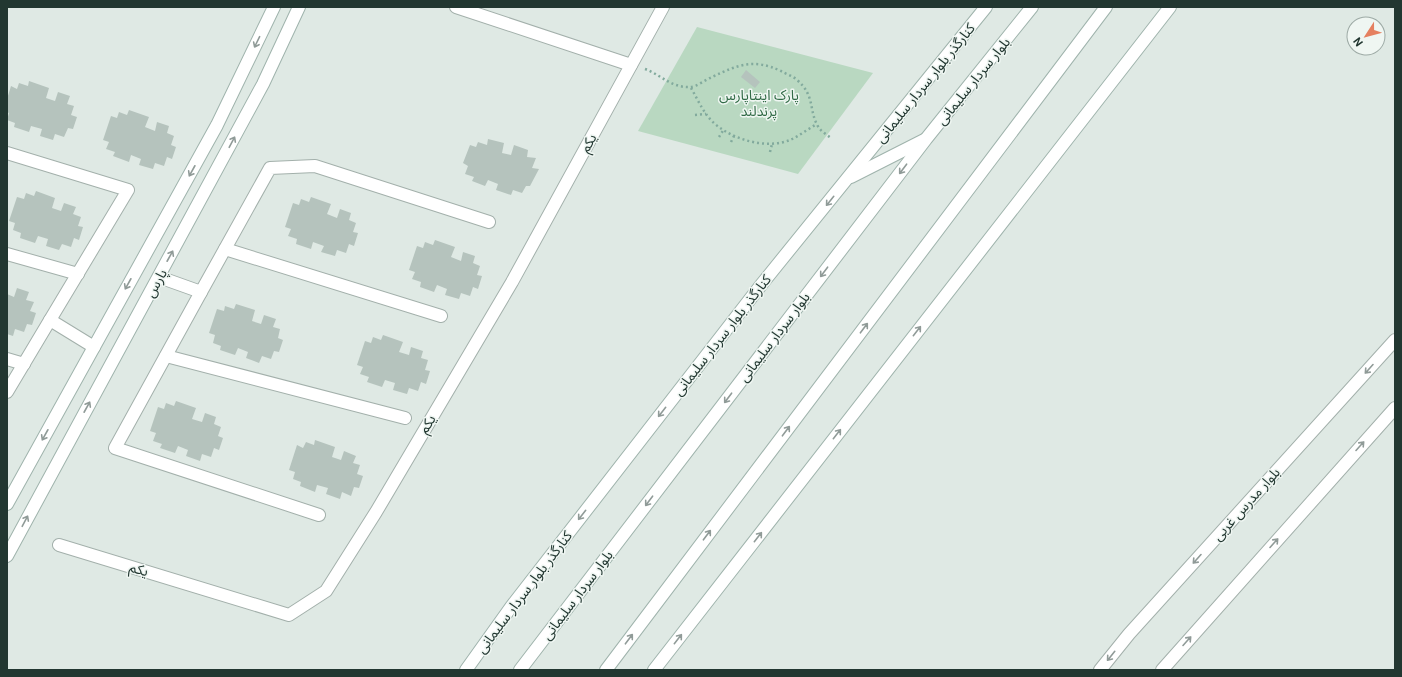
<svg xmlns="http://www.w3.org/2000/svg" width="1402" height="677" font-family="Roboto,'Noto Sans Arabic',sans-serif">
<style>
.green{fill:#b9d8c1}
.building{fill:#b5c3bd}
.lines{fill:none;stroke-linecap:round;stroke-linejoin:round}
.street-casing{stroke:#a3b0ab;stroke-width:14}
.secondary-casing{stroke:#9fb3ac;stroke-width:14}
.path{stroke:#82aa9d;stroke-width:2.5;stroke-dasharray:2 3;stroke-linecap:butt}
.street{stroke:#fff;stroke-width:12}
.secondary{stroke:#fff;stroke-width:12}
.oneway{stroke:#909b98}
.labels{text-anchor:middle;stroke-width:3;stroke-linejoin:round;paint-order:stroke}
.street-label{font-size:14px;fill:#223731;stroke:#eff6f2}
.park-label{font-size:14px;fill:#306a46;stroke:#eff6f2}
</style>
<rect width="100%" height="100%" fill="#dfe9e4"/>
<path class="green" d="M 697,27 L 873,73 L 798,174 L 638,131 Z"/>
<g class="building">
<path d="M 746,70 L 760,82 L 755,88 L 741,77 Z"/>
<path d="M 29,81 L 49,88 L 46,98 L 55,101 L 58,92 L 70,96 L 67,104 L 74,106 L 71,115 L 77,117 L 73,129 L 68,128 L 64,137 L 55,134 L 53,140 L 40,136 L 42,129 L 31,126 L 29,132 L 14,127 L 15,123 L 7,120 L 9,113 L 7,112 L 7,99 L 11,86 L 17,89 L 19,83 L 28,86 Z"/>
<path d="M 129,110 L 149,117 L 145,127 L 155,131 L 157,122 L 169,126 L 167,133 L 174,136 L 171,145 L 176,147 L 172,159 L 167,157 L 164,166 L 155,163 L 153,169 L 139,165 L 141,159 L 131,155 L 129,162 L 113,156 L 115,152 L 106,149 L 109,142 L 103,140 L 111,116 L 117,118 L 119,112 L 127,115 Z"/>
<path d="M 488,139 L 504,143 L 502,153 L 511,155 L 514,145 L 528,150 L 527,157 L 536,158 L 532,168 L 539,169 L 530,186 L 526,186 L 522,193 L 513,190 L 511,195 L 496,190 L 498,184 L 488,180 L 485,186 L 472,181 L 474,177 L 465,174 L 468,166 L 463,163 L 470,145 L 476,147 L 478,142 L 487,145 Z"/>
<path d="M 36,191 L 55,198 L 52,208 L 61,211 L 64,203 L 76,207 L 73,214 L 81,217 L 78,226 L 83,227 L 79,240 L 74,238 L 71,247 L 62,244 L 59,250 L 46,246 L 48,239 L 38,236 L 35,243 L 20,238 L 21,233 L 13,230 L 15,223 L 9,221 L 17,197 L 24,199 L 26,193 L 34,196 Z"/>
<path d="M 311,197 L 331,204 L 327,214 L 337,218 L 340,209 L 351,213 L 349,220 L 356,223 L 353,232 L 358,233 L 354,246 L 349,244 L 346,253 L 337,250 L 335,256 L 321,252 L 324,246 L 313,242 L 311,249 L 296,244 L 297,239 L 288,236 L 291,229 L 285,227 L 293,203 L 299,205 L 301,199 L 309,202 Z"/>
<path d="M 435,240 L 455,247 L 451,257 L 461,261 L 463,252 L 475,256 L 473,263 L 480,266 L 477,275 L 482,276 L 478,289 L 473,287 L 470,296 L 461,293 L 459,299 L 445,295 L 447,289 L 437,285 L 434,292 L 420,287 L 421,282 L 412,279 L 415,272 L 409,270 L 417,246 L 423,248 L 425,242 L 433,245 Z"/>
<path d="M 17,288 L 29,292 L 26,300 L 34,302 L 30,311 L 36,313 L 32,325 L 27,324 L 24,332 L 15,329 L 13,336 L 7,334 L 7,294 L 14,297 Z"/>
<path d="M 236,304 L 255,310 L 252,321 L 261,324 L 264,315 L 276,319 L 273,327 L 280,329 L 278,338 L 283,340 L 279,352 L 274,351 L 271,359 L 262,356 L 259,363 L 246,358 L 248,352 L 238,348 L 235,355 L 220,350 L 221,346 L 213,343 L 215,335 L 209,333 L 217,309 L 224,311 L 225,306 L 234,309 Z"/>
<path d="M 383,335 L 403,342 L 399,352 L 409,355 L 411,347 L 423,351 L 421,358 L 428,360 L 425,370 L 430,371 L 426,384 L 421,382 L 418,391 L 409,388 L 407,394 L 393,390 L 395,383 L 385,380 L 382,387 L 367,382 L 369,377 L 360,374 L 363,367 L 357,365 L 365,341 L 371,343 L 373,337 L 381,340 Z"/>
<path d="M 176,401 L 196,408 L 192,419 L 202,422 L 205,413 L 216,417 L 214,424 L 221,427 L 218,436 L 223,438 L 219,450 L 214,448 L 211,457 L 202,454 L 200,461 L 186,456 L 188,450 L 178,446 L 175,453 L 160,448 L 162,444 L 153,441 L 156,433 L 150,431 L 158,407 L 164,409 L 166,403 L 174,406 Z"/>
<path d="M 315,440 L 335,447 L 332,457 L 341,460 L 344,451 L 356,456 L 353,463 L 360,465 L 357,474 L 363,476 L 359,488 L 354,487 L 351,496 L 342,492 L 340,499 L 326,494 L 328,488 L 317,485 L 315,492 L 300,486 L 301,482 L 293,479 L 295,472 L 289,470 L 297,445 L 303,448 L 306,442 L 314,445 Z"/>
</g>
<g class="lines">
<g class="street-casing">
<g id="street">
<path d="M 456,7 L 631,65"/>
<path d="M 7,153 L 128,190 L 50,320"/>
<path d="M 225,249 L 441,316"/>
<path d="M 7,254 L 78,274"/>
<path d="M 159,277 L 201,292 L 270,168 L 315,166 L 489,222"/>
<path d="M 201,292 L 115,448 L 319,515"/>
<path d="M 166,356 L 405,418"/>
<path d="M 7,359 L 24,364"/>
<path d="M 7,392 L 50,320 L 94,347"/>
<path d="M 59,545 L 289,615 L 326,591 L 376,512 L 512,282 L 663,7"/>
<path d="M 1100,670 L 1129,634 L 1395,340"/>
<path d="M 1162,670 L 1395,408"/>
</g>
</g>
<g class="secondary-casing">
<g id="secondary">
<path d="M 851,177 L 924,140"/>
<path d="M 7,504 L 217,125 L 274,7"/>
<path d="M 7,556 L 263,84 L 299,7"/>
<path d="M 466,670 L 511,607 L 761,285 L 986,7"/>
<path d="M 520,670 L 926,139 L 1032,7"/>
<path d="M 606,670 L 1106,7"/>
<path d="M 654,670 L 1170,7"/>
</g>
</g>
<g class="path">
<path d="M 645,69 C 661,75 672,88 690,87 C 696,87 705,80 712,77 C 738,65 753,58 781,71 C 786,74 793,76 797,80 C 816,96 808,111 819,128 C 822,132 827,135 831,138"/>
<path d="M 691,88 C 697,98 702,110 710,119 C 728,139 766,150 790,140 C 799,136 808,129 817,124"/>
<path d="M 695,115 L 706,114"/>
<path d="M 719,137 L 724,129"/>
<path d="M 731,142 L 734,136"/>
<path d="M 770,152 L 772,144"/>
</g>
<use href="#street" class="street"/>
<use href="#secondary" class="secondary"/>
</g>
<defs><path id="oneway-shaft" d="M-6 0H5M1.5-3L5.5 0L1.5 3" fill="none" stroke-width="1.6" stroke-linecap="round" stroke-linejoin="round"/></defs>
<g class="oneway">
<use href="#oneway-shaft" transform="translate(257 42) rotate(116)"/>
<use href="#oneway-shaft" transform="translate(232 142) rotate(-62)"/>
<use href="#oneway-shaft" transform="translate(903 169) rotate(127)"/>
<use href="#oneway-shaft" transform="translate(192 171) rotate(119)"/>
<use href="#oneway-shaft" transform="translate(830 201) rotate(129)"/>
<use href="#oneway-shaft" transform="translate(170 256) rotate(-61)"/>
<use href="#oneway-shaft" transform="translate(824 272) rotate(127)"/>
<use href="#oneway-shaft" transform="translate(128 284) rotate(119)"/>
<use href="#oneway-shaft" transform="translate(864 328) rotate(-53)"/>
<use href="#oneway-shaft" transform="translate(917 331) rotate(-52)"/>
<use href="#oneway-shaft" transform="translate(1369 369) rotate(132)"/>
<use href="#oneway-shaft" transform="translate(728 398) rotate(127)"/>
<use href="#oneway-shaft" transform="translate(87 407) rotate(-61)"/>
<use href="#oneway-shaft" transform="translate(662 412) rotate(128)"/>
<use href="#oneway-shaft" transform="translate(786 431) rotate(-53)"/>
<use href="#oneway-shaft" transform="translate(837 434) rotate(-52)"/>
<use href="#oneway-shaft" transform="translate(45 435) rotate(119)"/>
<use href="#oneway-shaft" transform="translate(1360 446) rotate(-48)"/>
<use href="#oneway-shaft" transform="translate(649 501) rotate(127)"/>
<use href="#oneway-shaft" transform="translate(582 515) rotate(128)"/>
<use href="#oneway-shaft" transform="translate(25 521) rotate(-62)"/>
<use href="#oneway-shaft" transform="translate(707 535) rotate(-53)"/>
<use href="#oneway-shaft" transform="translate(758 537) rotate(-52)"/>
<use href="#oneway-shaft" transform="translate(1274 543) rotate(-48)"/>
<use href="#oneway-shaft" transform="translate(1197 559) rotate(132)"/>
<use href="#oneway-shaft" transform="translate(629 639) rotate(-53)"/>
<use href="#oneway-shaft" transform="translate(678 639) rotate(-52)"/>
<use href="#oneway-shaft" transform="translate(1187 641) rotate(-48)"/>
<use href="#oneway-shaft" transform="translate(1111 656) rotate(129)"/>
</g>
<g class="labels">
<g class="street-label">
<text transform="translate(973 81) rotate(-51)" y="5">بلوار سردار سلیمانی</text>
<text transform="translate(925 83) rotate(-51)" y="5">کنارگذر بلوار سردار سلیمانی</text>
<text transform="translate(588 143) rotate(-61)" y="5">یکم</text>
<text transform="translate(156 283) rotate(-61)" y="5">پارس</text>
<text transform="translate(722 335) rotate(-52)" y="5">کنارگذر بلوار سردار سلیمانی</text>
<text transform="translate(774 337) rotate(-53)" y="5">بلوار سردار سلیمانی</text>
<text transform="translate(427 424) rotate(-59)" y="5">یکم</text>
<text transform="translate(1246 504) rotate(-48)" y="5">بلوار مدرس غربی</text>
<text transform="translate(139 569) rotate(17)" y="5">یکم</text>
<text transform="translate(524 592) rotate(-53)" y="5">کنارگذر بلوار سردار سلیمانی</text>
<text transform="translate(577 595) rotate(-53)" y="5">بلوار سردار سلیمانی</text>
</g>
<g class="park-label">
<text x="759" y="100">پارک اینتاپارس<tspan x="759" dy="16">پرندلند</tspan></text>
</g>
</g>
<rect width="1402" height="677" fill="none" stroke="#223731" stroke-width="16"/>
<g transform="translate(1366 36) rotate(234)"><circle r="19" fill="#eff6f2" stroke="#9daaa5"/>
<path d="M0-3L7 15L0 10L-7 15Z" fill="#e58060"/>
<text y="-6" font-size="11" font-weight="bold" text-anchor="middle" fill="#223731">N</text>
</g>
</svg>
